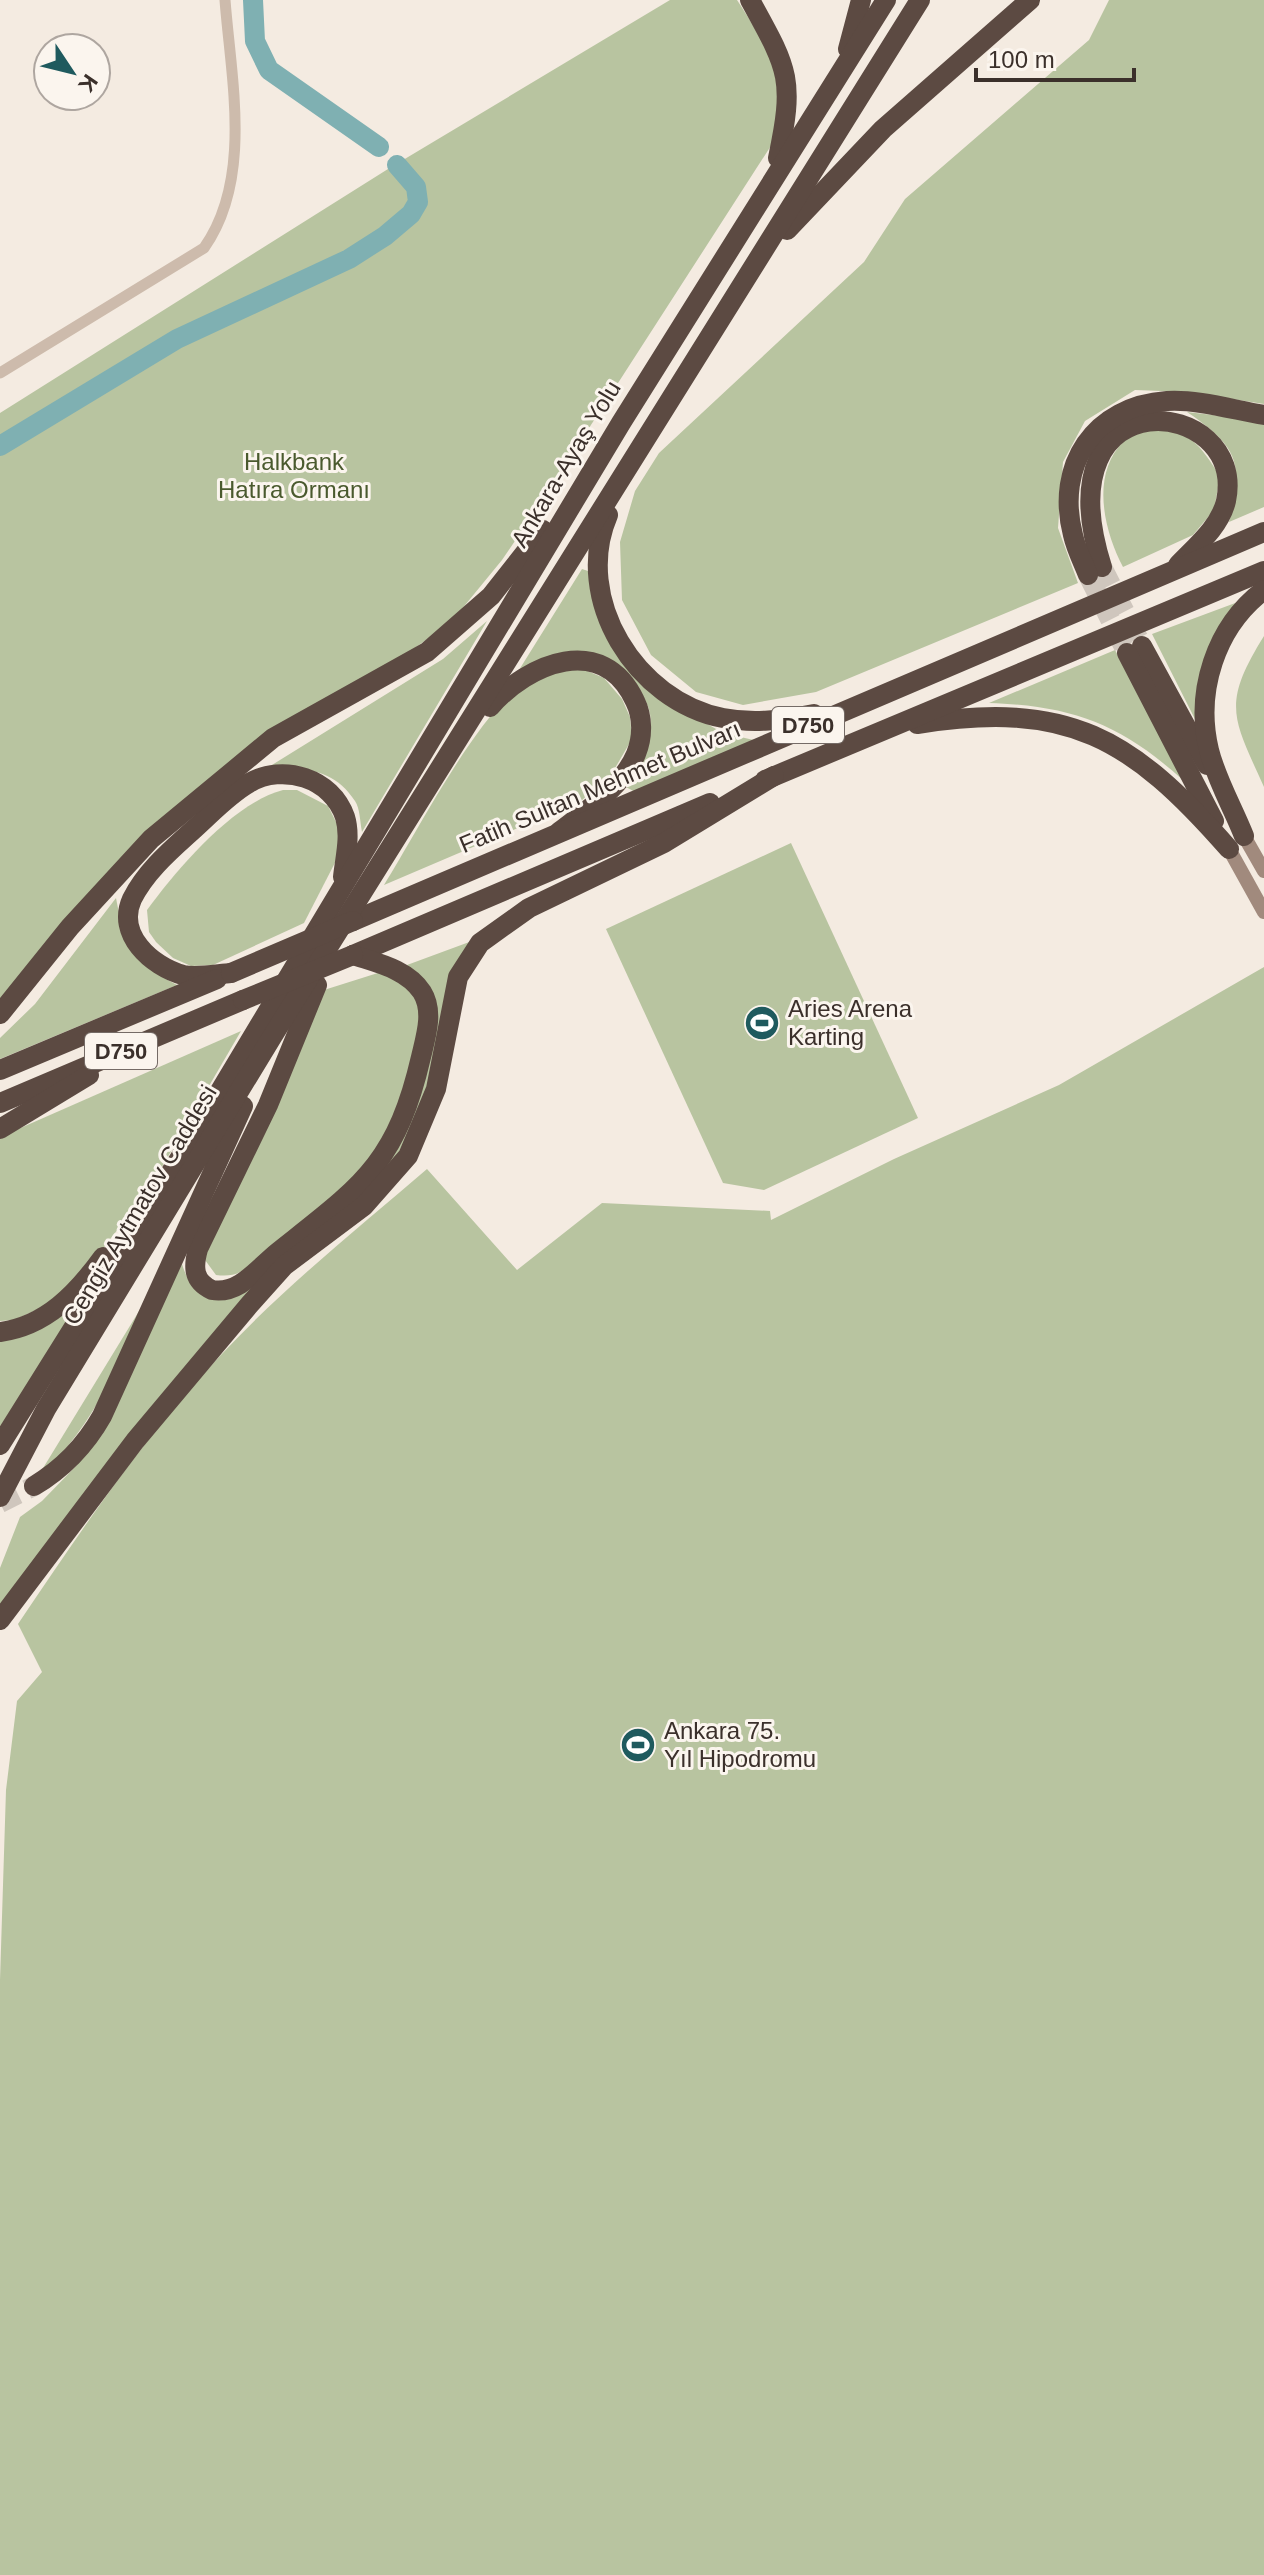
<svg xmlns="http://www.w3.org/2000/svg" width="1264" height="2575" font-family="Helvetica,sans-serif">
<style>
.green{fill:#b8c4a0}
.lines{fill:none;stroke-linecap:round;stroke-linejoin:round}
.river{stroke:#7fb0b2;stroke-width:20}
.highway-tunnel{stroke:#cfc6bd;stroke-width:20;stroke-dasharray:20 10;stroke-linecap:butt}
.street{stroke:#cdbbac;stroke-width:11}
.secondary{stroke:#a18a7d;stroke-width:14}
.highway{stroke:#5c4a42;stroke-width:20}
.highway-bridge{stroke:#5c4a42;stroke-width:20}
.labels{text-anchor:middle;stroke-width:6;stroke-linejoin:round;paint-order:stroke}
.shield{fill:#fbf5ee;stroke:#756b66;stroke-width:2}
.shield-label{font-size:22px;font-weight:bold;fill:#3b302b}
.park-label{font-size:24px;fill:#4a5a2e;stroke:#fbf5ee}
.street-label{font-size:24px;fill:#3b302b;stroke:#fbf5ee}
.poi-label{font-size:24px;fill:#3b302b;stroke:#fbf5ee;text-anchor:start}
</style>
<rect width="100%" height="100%" fill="#f4ebe1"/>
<g class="green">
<path d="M 670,0 L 737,0 C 771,52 784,75 776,138 L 540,504 L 502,560 L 452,621 L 412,650 L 273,731 L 0,1001 L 0,413 L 388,169 Z"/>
<path d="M 1109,0 L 1264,0 L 1264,404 L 1188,392 L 1135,390 L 1085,421 L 1063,462 L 1058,528 L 1078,583 L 816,692 L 743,705 L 696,692 L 651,655 L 622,600 L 620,542 L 635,491 L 659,453 L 864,262 L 905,199 L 1089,40 Z"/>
<path d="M 1187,412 L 1264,421 L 1264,507 L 1229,522 C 1245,463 1237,446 1187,412 Z"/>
<path d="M 1153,427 C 1193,433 1199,444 1220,476 L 1214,510 L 1193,535 L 1123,567 C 1104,531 1090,474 1124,441 C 1131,435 1143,431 1153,427 Z"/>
<path d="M 582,569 L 591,572 L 596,609 L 676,706 L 723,733 L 758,741 L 637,793 L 626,787 C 657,727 667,707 608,663 L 519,670 Z"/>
<path d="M 1246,599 L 1224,628 L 1203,735 L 1152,634 Z"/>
<path d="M 487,621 L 362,832 C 360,822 360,808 355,801 C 332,765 295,766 259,773 L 443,659 Z"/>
<path d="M 1264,636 L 1264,787 C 1233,718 1221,705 1264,636 Z"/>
<path d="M 1115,650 L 1184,781 C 1121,724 1073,706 989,703 Z"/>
<path d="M 565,670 L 585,670 L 604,678 L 622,699 L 630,717 L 632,739 L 611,775 L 581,801 L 384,885 C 417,832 472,724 519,687 C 531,678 550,675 565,670 Z"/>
<path d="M 283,790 L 297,790 L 328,806 L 337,824 L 341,851 L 304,923 L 213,965 L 191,966 L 173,958 L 156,942 L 149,932 L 147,910 C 177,869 233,803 283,790 Z"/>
<path d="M 791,843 L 918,1118 L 764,1190 L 723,1183 L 606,929 Z"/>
<path d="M 116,898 C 124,942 136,964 177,985 L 0,1059 L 0,1038 L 35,1004 Z"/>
<path d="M 472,941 L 415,1129 L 384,1177 L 307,1241 L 0,1605 L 0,1568 L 20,1517 L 42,1501 L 77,1465 L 182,1264 C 188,1283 195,1292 215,1299 L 355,1197 L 433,1031 L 407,965 Z"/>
<path d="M 1264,967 L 1264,2575 L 0,2575 L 0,1980 L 6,1790 L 17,1701 L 42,1672 L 18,1624 C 80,1532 143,1438 219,1357 C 283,1288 356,1230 427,1169 L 517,1270 L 602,1203 L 770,1211 L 771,1220 L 894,1159 L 1059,1085 Z"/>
<path d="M 381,972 C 395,977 413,986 419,1001 C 433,1036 396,1120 378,1151 C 361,1179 270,1256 240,1272 C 233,1276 224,1276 216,1275 L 205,1260 L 207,1247 L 324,990 Z"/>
<path d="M 241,1031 L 152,1184 L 99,1254 L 56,1301 L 14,1320 L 0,1321 L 0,1137 Z"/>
<path d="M 158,1280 C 124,1350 97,1426 37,1478 Z"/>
<path d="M 61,1315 L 69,1320 L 0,1427 L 0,1339 Z"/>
</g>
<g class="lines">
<g class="river">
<path d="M 253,0 L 255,41 L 269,70 L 379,147"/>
<path d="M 0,446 L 177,339 L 349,259 L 385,236 L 411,214 L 418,202 L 416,187 L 397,165"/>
</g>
<g class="highway-tunnel">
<path d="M 1102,567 L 1142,646"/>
<path d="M 1088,575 L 1127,653"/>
<path d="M 0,1503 L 34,1486"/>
</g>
<path class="street" d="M 0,373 L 204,248 C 253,179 231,79 225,0"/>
<g class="secondary">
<path d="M 1244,836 L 1264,871"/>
<path d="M 1229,849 L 1264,912"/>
</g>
<g class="highway">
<path d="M 750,0 C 788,69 795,78 778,158"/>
<path d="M 848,49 L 861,0"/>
<path d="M 787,230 L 883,129 L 1030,0"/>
<path d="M 608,515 C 572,599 636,701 723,718 C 754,724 783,720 814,714"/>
<path d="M 1102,567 C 1040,372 1248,396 1226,501 C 1220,527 1195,547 1178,565"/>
<path d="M 1088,575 C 1083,562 1076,549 1073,535 C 1055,465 1094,406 1167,401 C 1197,399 1234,410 1264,415"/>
<path d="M 1142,646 L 1207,765"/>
<path d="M 1127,653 L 1214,821"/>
<path d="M 490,707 C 528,663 603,632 635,701 C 643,717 643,737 636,754 C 622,787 586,811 559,832"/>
<path d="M 917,724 C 1068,700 1131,737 1229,849"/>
<path d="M 765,780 L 1264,571"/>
<path d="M 1244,836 C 1233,808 1216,779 1209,750 C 1195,692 1215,627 1264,590"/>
<path d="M 353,921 L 1264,532"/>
<path d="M 353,955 L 710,803"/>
<path d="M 231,973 C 217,974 197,978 183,975 C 151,966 116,934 132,899 C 146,871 171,850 193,830 C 211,814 228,795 249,783 C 283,763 332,778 345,817 C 351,836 345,858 343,877"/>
<path d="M 317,985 L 268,1105 L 198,1249 C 193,1267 193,1281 212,1290 C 239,1295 258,1268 278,1252 C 361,1186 396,1165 421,1057 C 426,1036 434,1011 422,992 C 407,969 377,963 353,955"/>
<path d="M 0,1014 L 70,927 L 151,839 L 273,738 L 427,652 L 491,596 L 543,530"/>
<path d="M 0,1070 L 217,979"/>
<path d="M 0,1103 L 243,1000"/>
<path d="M 0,1129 L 89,1075"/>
<path d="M 0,1332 C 46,1326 77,1293 103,1257"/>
<path d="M 0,1445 L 181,1156 L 621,423 L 886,0"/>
<path d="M 34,1486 C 64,1468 85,1446 102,1416 L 243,1106"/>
<path d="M 0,1497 L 46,1409 L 272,1037 L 920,0"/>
<path d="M 0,1620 L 135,1441 L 250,1304 L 284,1266 L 364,1206 L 408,1156 L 436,1089 L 458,977 L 480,943 L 529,908 L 664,843 L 774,776"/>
</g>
<g class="highway-bridge">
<path d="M 231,973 L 353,921"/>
<path d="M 243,1000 L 353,955"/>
</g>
</g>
<defs>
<g id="stadium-disc" transform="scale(1.8)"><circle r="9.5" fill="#1f5a5e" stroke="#fbf5ee"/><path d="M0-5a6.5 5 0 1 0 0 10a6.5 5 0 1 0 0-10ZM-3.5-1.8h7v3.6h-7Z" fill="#fff"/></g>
</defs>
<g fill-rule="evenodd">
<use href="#stadium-disc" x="762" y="1023"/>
<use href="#stadium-disc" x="638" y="1745"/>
</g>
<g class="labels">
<g class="shield">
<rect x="772" y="707" width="72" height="36" rx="6"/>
<rect x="85" y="1033" width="72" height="36" rx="6"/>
</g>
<g class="shield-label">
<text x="808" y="733">D750</text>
<text x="121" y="1059">D750</text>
</g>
<g class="park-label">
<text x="294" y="470">Halkbank<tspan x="294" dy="28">Hatıra Ormanı</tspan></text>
</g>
<g class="street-label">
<text transform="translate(566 464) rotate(-59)" y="8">Ankara-Ayaş Yolu</text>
<text transform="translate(600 787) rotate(-23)" y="8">Fatih Sultan Mehmet Bulvarı</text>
<text transform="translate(140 1205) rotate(-59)" y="8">Cengiz Aytmatov Caddesi</text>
</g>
<g class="poi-label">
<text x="788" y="1017">Aries Arena<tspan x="788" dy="28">Karting</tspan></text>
<text x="664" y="1739">Ankara 75.<tspan x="664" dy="28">Yıl Hipodromu</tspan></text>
</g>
</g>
<g transform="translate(72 72) rotate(125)"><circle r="38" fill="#fbf5ee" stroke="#aea6a0" stroke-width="2"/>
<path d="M0-6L14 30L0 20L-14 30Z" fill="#1f5a5e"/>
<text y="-12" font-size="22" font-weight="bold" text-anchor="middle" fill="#3b302b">K</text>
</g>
<path d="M976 68v12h158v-12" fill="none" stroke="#3b302b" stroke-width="4"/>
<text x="988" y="68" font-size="24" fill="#3b302b" stroke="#fbf5ee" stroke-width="6" paint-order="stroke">100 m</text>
</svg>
